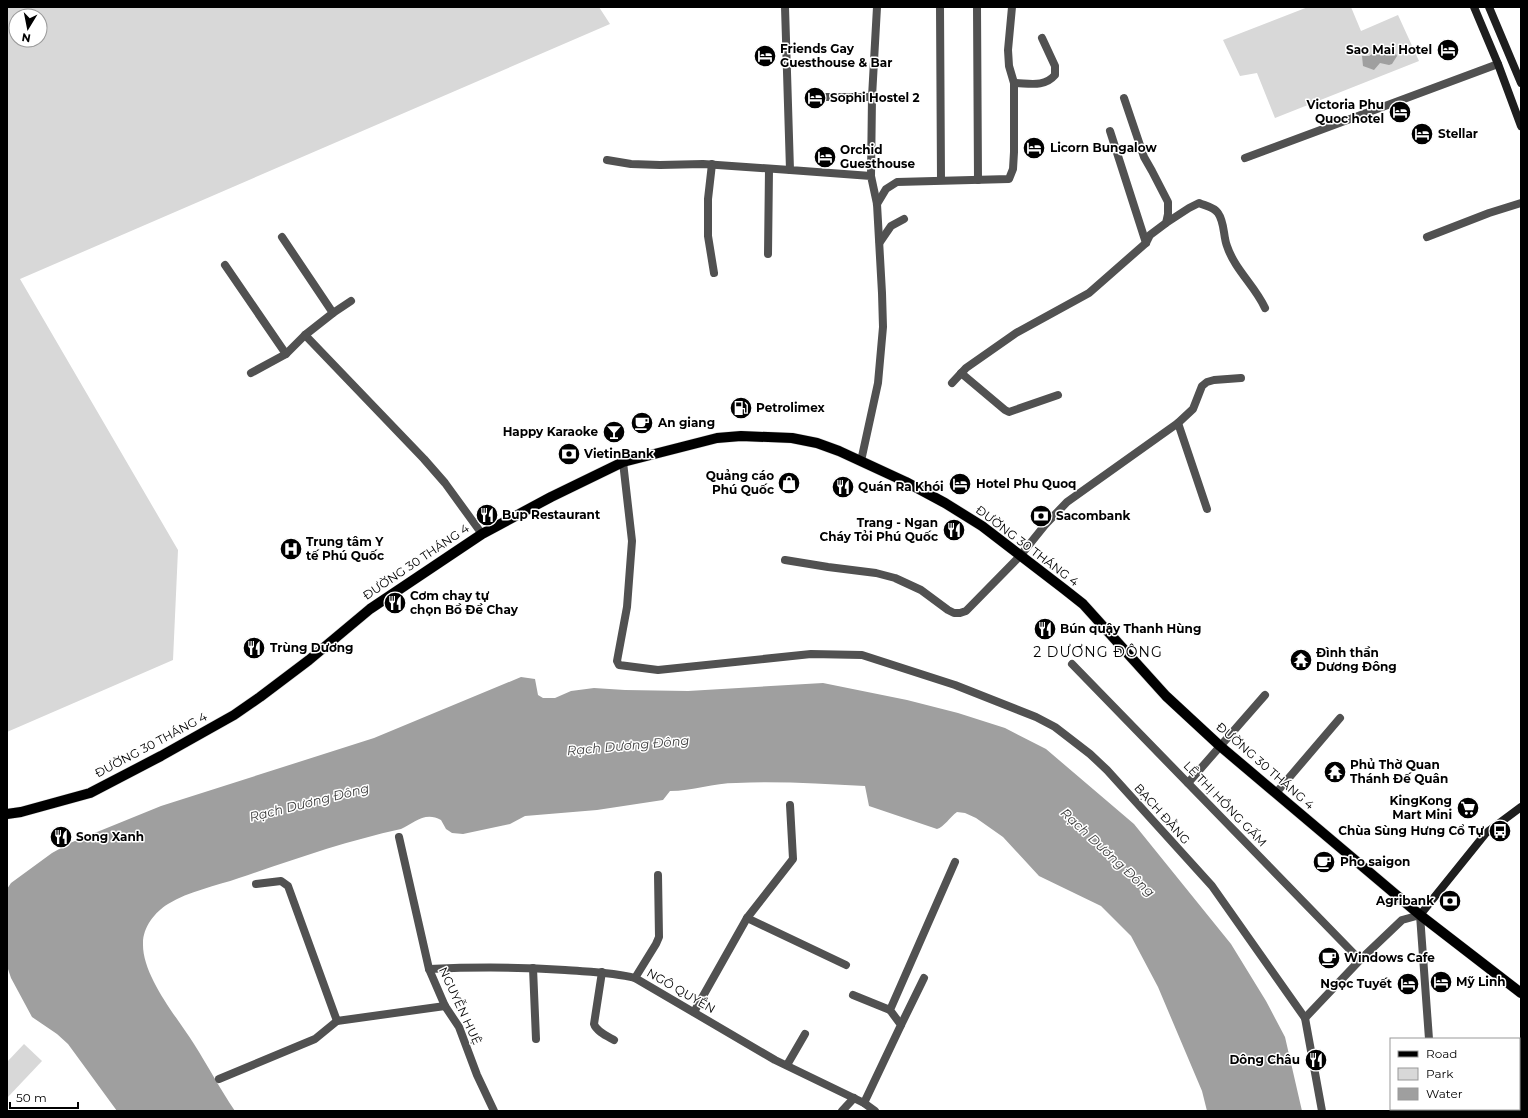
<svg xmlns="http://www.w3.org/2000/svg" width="1528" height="1118" font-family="Montserrat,sans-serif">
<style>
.green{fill:#d8d8d8;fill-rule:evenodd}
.water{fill:#9f9f9f}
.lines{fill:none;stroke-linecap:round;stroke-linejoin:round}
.primary-casing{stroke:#dbdbdb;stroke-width:11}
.street{stroke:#515151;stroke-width:8}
.secondary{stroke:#1e1e1e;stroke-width:8}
.primary{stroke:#000;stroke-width:10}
.labels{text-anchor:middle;stroke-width:3;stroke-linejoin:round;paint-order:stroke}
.poi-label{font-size:12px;font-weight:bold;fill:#000;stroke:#fff;text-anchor:start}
.street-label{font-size:12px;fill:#000;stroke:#fff}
.water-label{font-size:13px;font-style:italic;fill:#404040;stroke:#fff}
.quarter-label{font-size:14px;letter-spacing:1px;fill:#000;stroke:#fff}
</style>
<rect width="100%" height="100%" fill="#fff"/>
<g class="green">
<path d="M 7,7 L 599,7 L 610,24 L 20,279 L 178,550 L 173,660 L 7,732 ZM 16,16 L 40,16 L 40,40 L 16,40 Z"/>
<path d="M 1308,7 L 1351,7 L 1361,31 L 1398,15 L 1419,61 L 1275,118 L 1257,73 L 1240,76 L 1223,40 Z"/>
<path d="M 24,1044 L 42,1061 L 7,1098 L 7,1062 Z"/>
</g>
<g class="water">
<path d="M 1383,47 C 1390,48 1394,49 1397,56 L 1392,64 L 1389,65 L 1380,63 L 1374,70 L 1363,66 L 1362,56 L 1369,56 Z"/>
<path d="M 521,677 L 535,679 L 538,695 L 543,698 L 555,698 L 571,691 L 594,688 L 625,690 L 688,691 L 823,683 L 907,700 L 958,713 L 1005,728 L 1046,749 L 1134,824 L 1231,944 L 1266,1001 L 1285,1037 L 1302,1111 L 1207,1111 L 1202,1091 L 1158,987 L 1131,936 L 1101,906 L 1039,876 L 1003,837 L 976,818 L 965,813 L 957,812 C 950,817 944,827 937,829 L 869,806 L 865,786 C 822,784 779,781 736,783 C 714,783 692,791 670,791 L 663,800 L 597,810 L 525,816 L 510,824 L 463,834 L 452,833 L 446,829 L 441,820 C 425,811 414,823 401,829 C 346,841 292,860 239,878 C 216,886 189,891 168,904 C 155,912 143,927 143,943 C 142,976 177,1017 194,1044 C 208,1066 220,1089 235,1111 L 117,1111 L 68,1044 L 57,1034 L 32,1017 L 11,978 L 7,966 L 7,889 L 11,883 L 52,853 L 70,843 L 161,806 L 374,738 Z"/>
</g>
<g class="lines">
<g class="primary-casing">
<path id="primary" d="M 7,814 L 21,812 L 90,793 L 161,756 L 234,715 L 260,697 L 309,660 L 370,609 L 482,534 L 551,497 L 623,462 L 717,438 L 741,436 L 792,438 L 817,443 L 839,451 L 906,482 L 945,503 L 982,526 L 1064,589 L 1083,604 L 1166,696 L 1220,746 L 1420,915 L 1521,993"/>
</g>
<g class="street">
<path d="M 785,7 L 790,170 L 871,176 L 877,204 L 882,293 L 883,327 L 878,383 L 861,461"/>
<path d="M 940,7 L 941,180"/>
<path d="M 977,7 L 978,180"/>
<path d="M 1014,83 C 1028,83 1044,88 1055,75 L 1055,66 L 1042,38"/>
<path d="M 824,97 L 872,97"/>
<path d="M 1110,131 L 1146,243"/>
<path d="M 1245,158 L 1498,64"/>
<path d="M 607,160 L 631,164 L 660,165 L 703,164 L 790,170"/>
<path d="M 712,164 L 708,199 L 708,236 L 714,273"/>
<path d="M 871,176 L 872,97 L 877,7"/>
<path d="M 877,204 L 886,189 L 897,182 L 1009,179 L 1013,169 L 1014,152 L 1014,83 L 1009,66 L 1008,50 L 1012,7"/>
<path d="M 1166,223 L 1189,208 L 1199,203 C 1206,206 1214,207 1218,213 C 1225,223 1223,236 1227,246 C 1235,270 1255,286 1265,308"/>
<path d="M 1427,237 L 1489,213 L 1521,203"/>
<path d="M 880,242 L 891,226 L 904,219"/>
<path d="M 768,254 L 769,169"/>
<path d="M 225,265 L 286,354"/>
<path d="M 333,313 L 351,301"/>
<path d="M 305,335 L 424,459 L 445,483 L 482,534"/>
<path d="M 251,373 L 286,354 L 305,335 L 333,313 L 282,237"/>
<path d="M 961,373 L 1005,410 L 1009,412 L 1058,395"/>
<path d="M 952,383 L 966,368 L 1016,333 L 1089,293 L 1146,243 L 1150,235 L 1166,223 L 1168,214 L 1168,202 L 1152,171 L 1144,157 L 1124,98"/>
<path d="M 1178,423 L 1193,409 L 1202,386 L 1207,382 L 1214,380 L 1241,378"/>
<path d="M 623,462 L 632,541 L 627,607 L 617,661 L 619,665 L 658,670 L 811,654 L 862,655 L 955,685 L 1036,717 L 1055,727 L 1090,754 L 1107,770 L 1212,886 L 1305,1018 L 1322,1111"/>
<path d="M 785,560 L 828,567 L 876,573 L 895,578 L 921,590 L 948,610 L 954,613 L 960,613 L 966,611 L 1020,556 L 1045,525 L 1067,502 L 1178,423 L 1207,509"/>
<path d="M 1072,664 L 1360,960"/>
<path d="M 1188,783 L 1265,695"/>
<path d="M 1276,793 L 1340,718"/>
<path d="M 399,837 L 429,969 L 445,1006 L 459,1027 L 477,1075 L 494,1111"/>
<path d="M 256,884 L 281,881 L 288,886 L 337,1021 L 445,1006"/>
<path d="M 747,918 L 846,965"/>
<path d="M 533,968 L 536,1039"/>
<path d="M 429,969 C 475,967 520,967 565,970 C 589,972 612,972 635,978 L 775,1060 L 864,1103 L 875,1111"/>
<path d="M 602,972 L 594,1024 C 596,1031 607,1036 614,1040"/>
<path d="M 635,978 L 656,944 L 659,937 L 658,875"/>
<path d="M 853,995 L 890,1010"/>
<path d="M 694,1012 L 747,918 L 793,859 L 790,805"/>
<path d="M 1305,1018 L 1360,960 L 1402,920 L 1420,915 L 1429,1039"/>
<path d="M 901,1025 L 924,978"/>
<path d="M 787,1065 L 805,1034"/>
<path d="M 1519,1076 L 1521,1075"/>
<path d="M 219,1079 L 315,1039 L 337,1021"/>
<path d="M 864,1103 L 901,1025 L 890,1010 L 955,862"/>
<path d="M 1434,1109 L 1435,1111"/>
<path d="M 842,1111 L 854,1098"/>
<path d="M 1408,1111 L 1414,1109"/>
</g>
<g class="secondary">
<path d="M 1474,7 L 1498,64 L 1521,126"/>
<path d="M 1489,7 L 1521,83"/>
<path d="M 1420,915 L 1486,833 L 1521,807"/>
</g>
<use href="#primary" class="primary"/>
</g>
<defs>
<g id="hotel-disc" transform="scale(1.15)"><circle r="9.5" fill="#000" stroke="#fff"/><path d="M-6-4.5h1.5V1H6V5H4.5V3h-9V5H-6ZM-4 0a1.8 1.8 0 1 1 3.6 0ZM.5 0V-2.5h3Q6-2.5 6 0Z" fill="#fff"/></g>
<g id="fuel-disc" transform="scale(1.15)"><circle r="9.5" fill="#000" stroke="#fff"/><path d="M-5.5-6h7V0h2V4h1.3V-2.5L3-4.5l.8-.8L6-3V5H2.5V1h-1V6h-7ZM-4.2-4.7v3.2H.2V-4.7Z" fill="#fff"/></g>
<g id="cafe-disc" transform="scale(1.15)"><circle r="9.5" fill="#000" stroke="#fff"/><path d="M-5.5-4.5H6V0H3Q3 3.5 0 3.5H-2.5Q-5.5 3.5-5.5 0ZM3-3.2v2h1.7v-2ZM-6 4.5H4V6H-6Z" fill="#fff"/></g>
<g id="bar-disc" transform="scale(1.15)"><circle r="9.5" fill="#000" stroke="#fff"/><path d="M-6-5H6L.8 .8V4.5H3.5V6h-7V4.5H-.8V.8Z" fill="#fff"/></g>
<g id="bank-disc" transform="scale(1.15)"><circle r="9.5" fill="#000" stroke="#fff"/><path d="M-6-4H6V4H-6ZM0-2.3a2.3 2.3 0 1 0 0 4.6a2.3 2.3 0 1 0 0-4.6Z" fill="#fff"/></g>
<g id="shop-disc" transform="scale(1.15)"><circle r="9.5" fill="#000" stroke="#fff"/><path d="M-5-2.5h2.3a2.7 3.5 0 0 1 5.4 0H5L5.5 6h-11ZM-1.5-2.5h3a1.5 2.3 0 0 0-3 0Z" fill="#fff"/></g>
<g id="restaurant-disc" transform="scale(1.15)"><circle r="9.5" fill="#000" stroke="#fff"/><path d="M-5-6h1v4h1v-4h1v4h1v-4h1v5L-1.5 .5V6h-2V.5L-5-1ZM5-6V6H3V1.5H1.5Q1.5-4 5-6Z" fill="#fff"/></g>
<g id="hospital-disc" transform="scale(1.15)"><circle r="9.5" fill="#000" stroke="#fff"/><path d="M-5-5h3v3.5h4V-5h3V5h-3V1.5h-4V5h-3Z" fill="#fff"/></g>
<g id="temple-disc" transform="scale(1.15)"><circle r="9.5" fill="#000" stroke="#fff"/><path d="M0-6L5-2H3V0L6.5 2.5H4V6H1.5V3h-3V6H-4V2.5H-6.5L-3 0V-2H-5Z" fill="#fff"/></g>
<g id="supermarket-disc" transform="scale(1.15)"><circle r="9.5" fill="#000" stroke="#fff"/><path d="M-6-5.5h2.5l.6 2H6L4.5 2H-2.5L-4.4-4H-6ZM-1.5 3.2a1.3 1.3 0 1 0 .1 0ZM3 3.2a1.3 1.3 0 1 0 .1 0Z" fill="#fff"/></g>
<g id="bus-disc" transform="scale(1.15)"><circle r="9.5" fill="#000" stroke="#fff"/><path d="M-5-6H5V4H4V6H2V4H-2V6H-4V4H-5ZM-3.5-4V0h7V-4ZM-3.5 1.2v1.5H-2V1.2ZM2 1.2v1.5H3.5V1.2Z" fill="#fff"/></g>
</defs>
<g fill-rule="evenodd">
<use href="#hotel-disc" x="1448" y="50"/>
<use href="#hotel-disc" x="765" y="56"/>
<use href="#hotel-disc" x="815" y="98"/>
<use href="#hotel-disc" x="1400" y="112"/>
<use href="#hotel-disc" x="1422" y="134"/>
<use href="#hotel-disc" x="1034" y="148"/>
<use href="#hotel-disc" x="825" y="157"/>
<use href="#fuel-disc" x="741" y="408"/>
<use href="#cafe-disc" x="642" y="423"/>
<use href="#bar-disc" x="614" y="432"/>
<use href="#bank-disc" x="569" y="454"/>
<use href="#shop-disc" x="789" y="483"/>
<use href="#hotel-disc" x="960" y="484"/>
<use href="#restaurant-disc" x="843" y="487"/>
<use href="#restaurant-disc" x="487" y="515"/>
<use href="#bank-disc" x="1041" y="516"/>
<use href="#restaurant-disc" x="954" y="530"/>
<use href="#hospital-disc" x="291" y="549"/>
<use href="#restaurant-disc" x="395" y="603"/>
<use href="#restaurant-disc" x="1045" y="629"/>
<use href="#restaurant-disc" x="254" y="648"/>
<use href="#temple-disc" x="1301" y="660"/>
<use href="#temple-disc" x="1335" y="772"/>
<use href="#supermarket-disc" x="1468" y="808"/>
<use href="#bus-disc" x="1500" y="831"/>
<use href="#restaurant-disc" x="61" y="837"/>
<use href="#cafe-disc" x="1324" y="862"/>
<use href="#bank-disc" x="1450" y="901"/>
<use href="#cafe-disc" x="1329" y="958"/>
<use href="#hotel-disc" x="1441" y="982"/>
<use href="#hotel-disc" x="1408" y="984"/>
<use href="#restaurant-disc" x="1316" y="1060"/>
</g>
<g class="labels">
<g class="poi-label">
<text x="780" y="53">Friends Gay<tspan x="780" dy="14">Guesthouse &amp; Bar</tspan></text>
<text x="1432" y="54" text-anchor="end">Sao Mai Hotel</text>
<text x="830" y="102">Sophi Hostel 2</text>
<text x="1384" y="109" text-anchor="end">Victoria Phu<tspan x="1384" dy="14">Quoc hotel</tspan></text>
<text x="1438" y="138">Stellar</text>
<text x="1050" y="152">Licorn Bungalow</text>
<text x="840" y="154">Orchid<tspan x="840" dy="14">Guesthouse</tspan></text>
<text x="756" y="412">Petrolimex</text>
<text x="658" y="427">An giang</text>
<text x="598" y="436" text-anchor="end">Happy Karaoke</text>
<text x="584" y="458">VietinBank</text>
<text x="774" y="480" text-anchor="end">Quảng cáo<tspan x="774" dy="14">Phú Quốc</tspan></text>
<text x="976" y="488">Hotel Phu Quoq</text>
<text x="858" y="491">Quán Ra Khói</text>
<text x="502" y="519">Bup Restaurant</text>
<text x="1056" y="520">Sacombank</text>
<text x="938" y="527" text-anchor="end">Trang - Ngan<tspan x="938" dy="14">Cháy Tỏi Phú Quốc</tspan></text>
<text x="306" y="546">Trung tâm Y<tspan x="306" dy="14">tế Phú Quốc</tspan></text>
<text x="410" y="600">Cơm chay tự<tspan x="410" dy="14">chọn Bồ Đề Chay</tspan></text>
<text x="1060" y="633">Bún quậy Thanh Hùng</text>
<text x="270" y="652">Trùng Dương</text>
<text x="1316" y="657">Đình thần<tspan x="1316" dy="14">Dương Đông</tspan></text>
<text x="1350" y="769">Phủ Thờ Quan<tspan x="1350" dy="14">Thánh Đế Quân</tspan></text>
<text x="1452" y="805" text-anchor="end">KingKong<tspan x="1452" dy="14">Mart Mini</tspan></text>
<text x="1484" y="835" text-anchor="end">Chùa Sùng Hưng Cổ Tự</text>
<text x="76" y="841">Song Xanh</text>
<text x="1340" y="866">Pho saigon</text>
<text x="1434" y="905" text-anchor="end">Agribank</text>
<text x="1344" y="962">Windows Cafe</text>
<text x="1456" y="986">Mỹ Linh</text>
<text x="1392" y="988" text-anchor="end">Ngọc Tuyết</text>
<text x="1300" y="1064" text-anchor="end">Dông Châu</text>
</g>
<g class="street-label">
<text transform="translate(1027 546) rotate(37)" y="4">ĐƯỜNG 30 THÁNG 4</text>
<text transform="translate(416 562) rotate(-34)" y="4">ĐƯỜNG 30 THÁNG 4</text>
<text transform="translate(151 745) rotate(-28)" y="4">ĐƯỜNG 30 THÁNG 4</text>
<text transform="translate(1265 766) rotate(41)" y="4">ĐƯỜNG 30 THÁNG 4</text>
<text transform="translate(1225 804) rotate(46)" y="4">LÊ THỊ HỒNG GẤM</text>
<text transform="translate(1162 814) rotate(48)" y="4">BẠCH ĐẰNG</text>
<text transform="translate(681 991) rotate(30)" y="4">NGÔ QUYỀN</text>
<text transform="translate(460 1006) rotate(65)" y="4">NGUYỄN HUỆ</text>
</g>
<g class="water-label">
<text transform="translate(628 745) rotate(-5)" y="5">Rạch Dương Đông</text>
<text transform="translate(309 802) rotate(-14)" y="5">Rạch Dương Đông</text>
<text transform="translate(1108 852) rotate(43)" y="5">Rạch Dương Đông</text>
</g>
<g class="quarter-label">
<text x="1098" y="657">2 DƯƠNG ĐÔNG</text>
</g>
</g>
<rect width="1528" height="1118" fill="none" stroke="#000000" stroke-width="16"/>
<rect x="1390" y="1038" width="130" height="72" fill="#ffffff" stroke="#999999"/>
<rect x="1398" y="1051" width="20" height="6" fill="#000000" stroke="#999999"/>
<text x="1426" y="1058" font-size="12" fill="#000000">Road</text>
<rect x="1398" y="1068" width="20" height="12" fill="#d8d8d8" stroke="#999999"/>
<text x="1426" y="1078" font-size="12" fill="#000000">Park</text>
<rect x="1398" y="1088" width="20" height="12" fill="#9f9f9f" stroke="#999999"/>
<text x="1426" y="1098" font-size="12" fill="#000000">Water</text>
<g transform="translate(28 28) rotate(190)"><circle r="19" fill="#ffffff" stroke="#999999"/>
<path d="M0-3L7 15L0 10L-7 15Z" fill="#000000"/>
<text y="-6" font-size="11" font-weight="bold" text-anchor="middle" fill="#000000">N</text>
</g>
<path d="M10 1102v6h68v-6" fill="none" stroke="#000000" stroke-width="2"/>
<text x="16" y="1102" font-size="12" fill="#000000" stroke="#ffffff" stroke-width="3" paint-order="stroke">50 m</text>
</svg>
